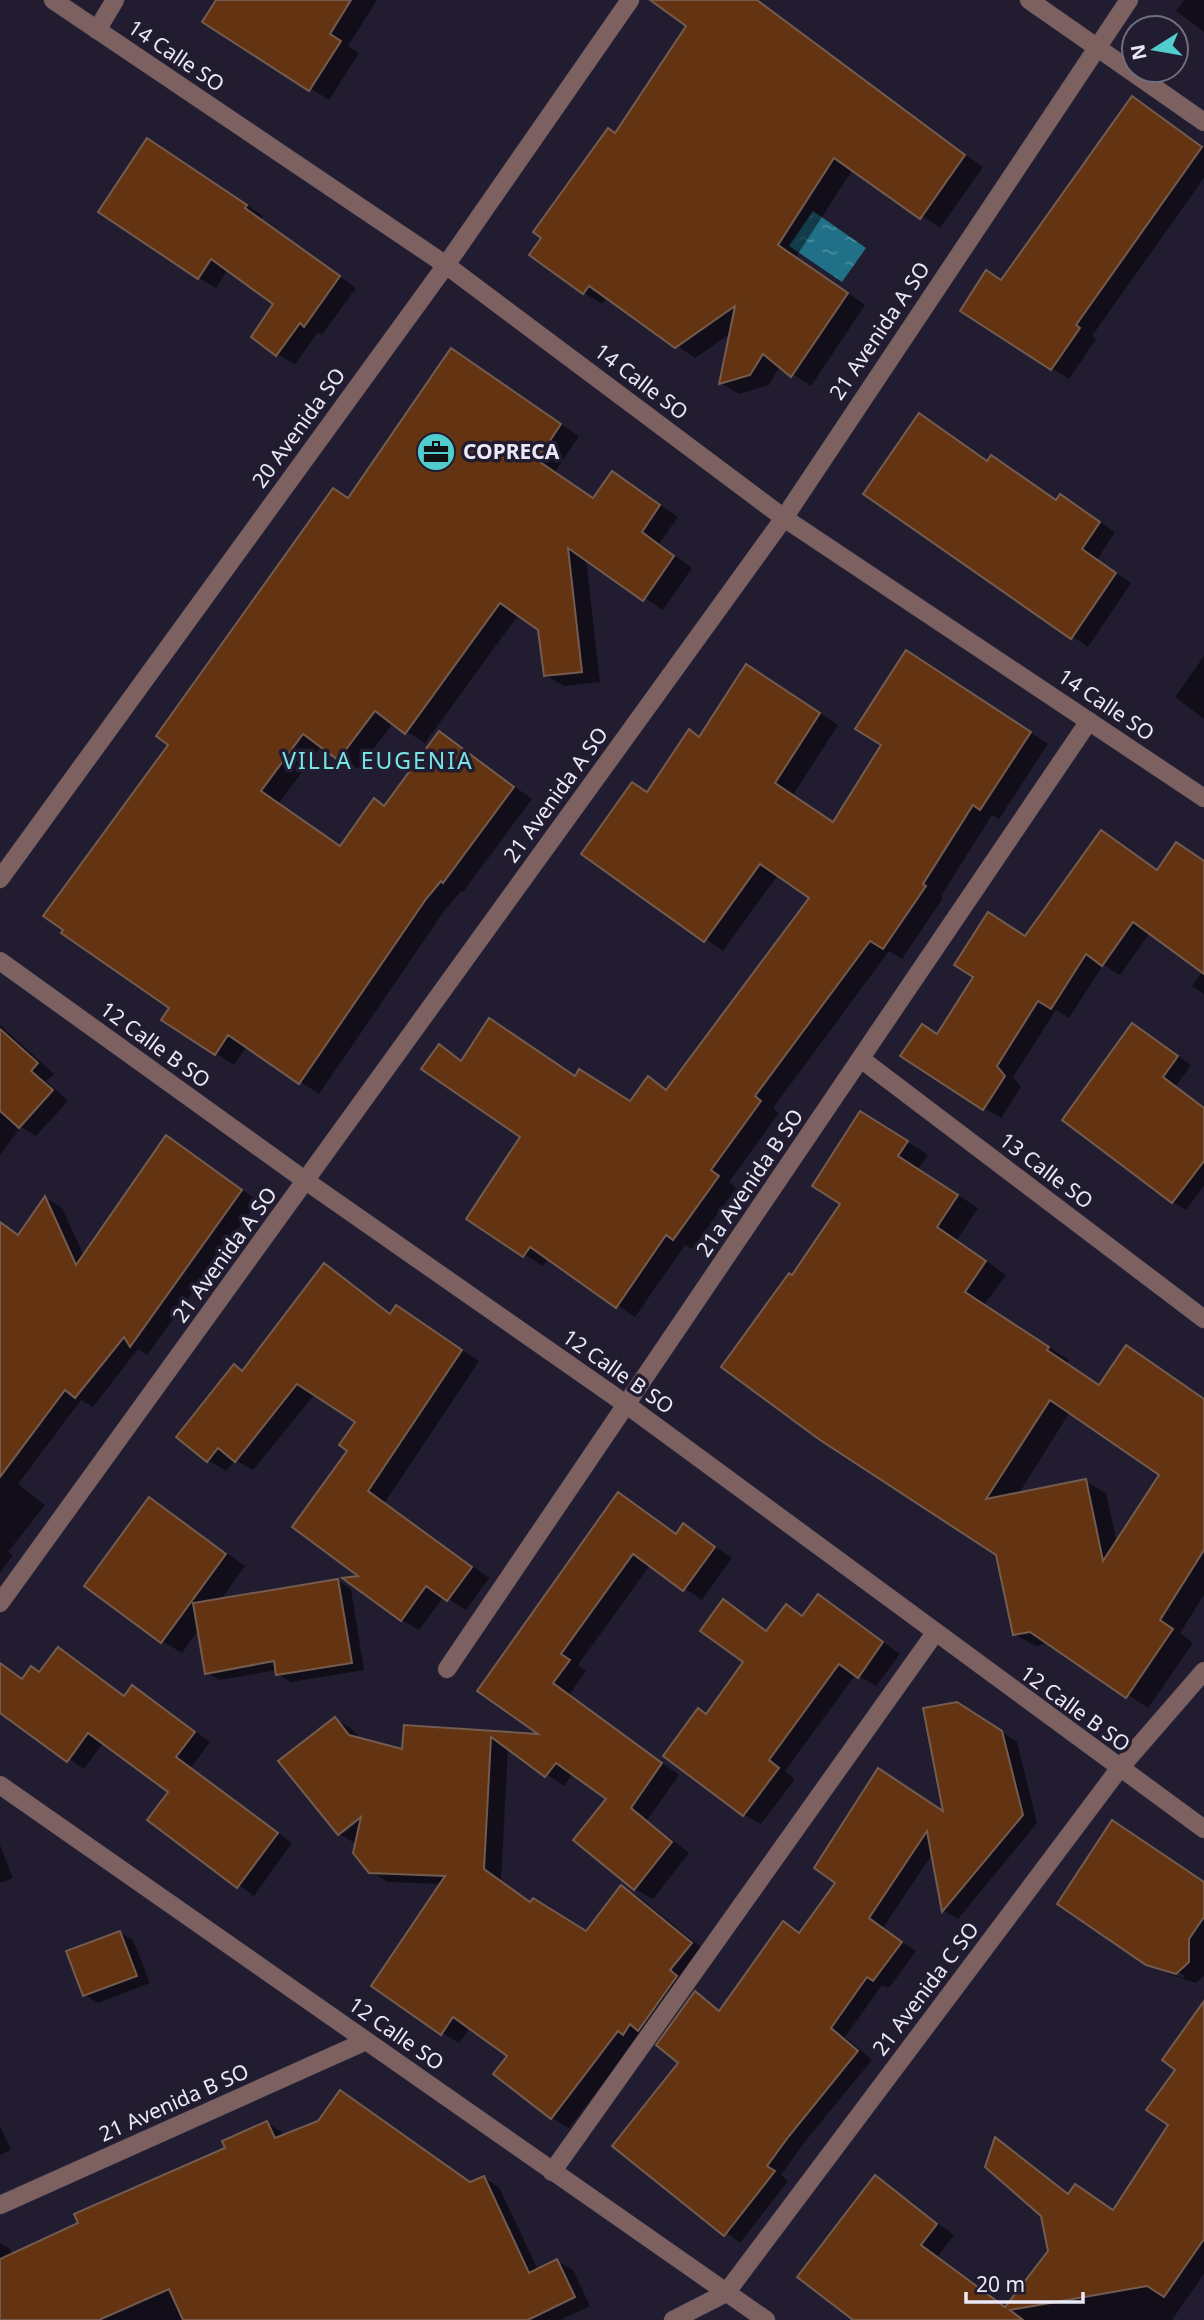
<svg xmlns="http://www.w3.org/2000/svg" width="1204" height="2320" font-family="'Noto Sans',sans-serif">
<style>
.water{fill:url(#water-ripples)}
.shadow{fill:#0007;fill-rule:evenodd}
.building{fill:#643412;stroke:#735c4f;stroke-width:2;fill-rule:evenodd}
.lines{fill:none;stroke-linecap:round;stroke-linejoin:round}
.minor-casing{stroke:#3d394b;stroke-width:19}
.minor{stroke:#7d6161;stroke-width:18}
.labels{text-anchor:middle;stroke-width:7;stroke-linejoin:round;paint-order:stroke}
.street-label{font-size:21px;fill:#ece9f7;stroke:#211c2f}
.poi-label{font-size:21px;font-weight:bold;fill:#ece9f7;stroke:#211c2f;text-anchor:start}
.neighbourhood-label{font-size:23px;letter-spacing:2px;fill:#78e4e5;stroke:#211c2f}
</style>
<defs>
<pattern id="water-ripples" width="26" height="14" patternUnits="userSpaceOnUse" patternTransform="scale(1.75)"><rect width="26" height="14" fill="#207188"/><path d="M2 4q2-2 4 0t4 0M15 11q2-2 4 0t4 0" fill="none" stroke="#4b8c9f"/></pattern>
</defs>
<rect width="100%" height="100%" fill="#211c2f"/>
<path class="water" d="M 813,211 L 866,248 L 842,282 L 789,246 Z"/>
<g class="shadow">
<path d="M 218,0 L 377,0 L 348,46 L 359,53 L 329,100 L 205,22 Z"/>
<path d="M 654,0 L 759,0 L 871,87 L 983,167 L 940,228 L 853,169 L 796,257 L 865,305 L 811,386 L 780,366 L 769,385 L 739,394 L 721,383 L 731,333 L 695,358 L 607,297 L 602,304 L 584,293 L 616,134 L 688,25 Z"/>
<path d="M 1184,0 L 1204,0 L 1204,32 L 1176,11 Z"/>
<path d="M 1132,98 L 1204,148 L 1204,178 L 1092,336 L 1096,339 L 1069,379 L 1051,368 Z"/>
<path d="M 148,140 L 263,216 L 261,220 L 356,288 L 322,335 L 318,332 L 295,364 L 277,354 L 276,304 L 228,269 L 216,288 L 199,278 Z"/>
<path d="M 451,350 L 579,436 L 555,472 L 594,499 L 613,473 L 678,517 L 659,544 L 692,568 L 663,610 L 586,559 L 600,682 L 564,686 L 545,675 L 540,629 L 519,614 L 425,743 L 393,723 L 358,769 L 322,745 L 279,803 L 341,847 L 385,807 L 440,733 L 532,799 L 463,892 L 461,891 L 445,910 L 319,1094 L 247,1046 L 234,1065 L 163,1020 L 171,1007 L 349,500 Z"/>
<path d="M 935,425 L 989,462 L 1058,501 L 1061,496 L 1115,532 L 1097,560 L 1131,583 L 1088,647 L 865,494 Z"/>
<path d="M 1204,656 L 1204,719 L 1175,697 Z"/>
<path d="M 925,663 L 1048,744 L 999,819 L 992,815 L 941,896 L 943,898 L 902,959 L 889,951 L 773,1108 L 779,1113 L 729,1182 L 736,1188 L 692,1249 L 685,1245 L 635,1317 L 548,1258 L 543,1266 L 468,1219 L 522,1137 L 439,1047 L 463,1061 L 576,1077 L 631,1103 L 648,1079 L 668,1090 L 811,898 L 778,875 L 723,951 L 584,854 L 765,677 L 838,725 L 793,795 L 834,823 L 884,745 Z"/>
<path d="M 1101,832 L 1159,871 L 1177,844 L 1204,861 L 1204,994 L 1192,986 L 1203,971 L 1150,933 L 1120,975 L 1103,965 L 1069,1018 L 1056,1010 L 1013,1077 L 1021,1087 L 1001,1118 L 984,1108 L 938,1035 L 1026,937 Z"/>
<path d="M 0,1025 L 54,1074 L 46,1081 L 68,1101 L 36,1136 L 21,1127 L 0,1155 Z"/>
<path d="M 1146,1033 L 1191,1065 L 1176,1086 L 1204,1108 L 1204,1186 L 1186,1210 L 1173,1202 Z"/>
<path d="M 882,1125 L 928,1155 L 918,1169 L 978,1208 L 957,1240 L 1006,1275 L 984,1305 L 1069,1360 L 1067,1364 L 1100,1386 L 1127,1347 L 1204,1399 L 1204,1595 L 1180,1633 L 1193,1643 L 1148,1708 L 1050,1643 L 1036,1646 L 1014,1634 L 997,1554 L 792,1277 L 842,1204 ZM 1070,1412 L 1161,1475 L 1117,1543 L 1106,1493 L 1085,1481 L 1018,1495 Z"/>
<path d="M 167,1137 L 258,1201 L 147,1355 L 138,1349 L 93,1407 L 81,1400 L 18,1484 L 45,1505 L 8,1552 L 13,1555 L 0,1573 L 0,1221 L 19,1236 L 46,1198 L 62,1208 L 84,1256 Z"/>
<path d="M 325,1265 L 392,1314 L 415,1318 L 479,1361 L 385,1502 L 489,1578 L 466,1610 L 444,1596 L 419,1630 L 402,1620 L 362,1577 L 349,1450 L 357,1422 L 315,1394 L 253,1470 L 235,1460 L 226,1471 L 208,1460 L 235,1367 L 244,1372 Z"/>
<path d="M 619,1494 L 677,1534 L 684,1526 L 732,1558 L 702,1600 L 650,1565 L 578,1665 L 586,1671 L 569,1695 L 679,1775 L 647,1820 L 689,1853 L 653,1899 L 635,1889 L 576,1840 L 608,1799 L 573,1773 L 564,1786 L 508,1748 L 501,1881 L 532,1903 L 586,1933 L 622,1887 L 639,1897 L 709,1954 L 636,2040 L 569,2128 L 552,2118 L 509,2055 L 470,2028 L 459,2043 L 442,2033 L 442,1884 L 388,1882 L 370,1871 L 356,1844 L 340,1834 L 280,1762 L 335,1719 L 352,1729 L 361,1740 L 404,1751 L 405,1727 L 544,1737 L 480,1691 ZM 366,1810 L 368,1813 L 343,1834 L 343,1830 Z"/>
<path d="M 150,1499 L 245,1566 L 220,1601 L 338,1581 L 351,1589 L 364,1670 L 291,1682 L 278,1674 L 277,1670 L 220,1680 L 207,1673 L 199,1629 L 182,1653 L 162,1641 Z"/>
<path d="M 819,1596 L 900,1654 L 876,1686 L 856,1674 L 785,1771 L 795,1779 L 761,1824 L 744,1815 L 707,1715 L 746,1662 L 724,1601 L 768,1631 L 787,1606 L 804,1616 Z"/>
<path d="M 58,1649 L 126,1697 L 132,1688 L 148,1697 L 210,1742 L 191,1768 L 292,1843 L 254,1896 L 149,1820 L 170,1791 L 104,1742 L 84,1769 L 0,1710 L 0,1690 L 40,1674 Z"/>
<path d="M 972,1712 L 1017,1742 L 1037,1823 L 958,1919 L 944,1911 L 933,1853 L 883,1928 L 916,1951 L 889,1988 L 882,1985 L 845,2037 L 872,2060 L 803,2144 L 781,2175 L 788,2181 L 740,2243 L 615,2146 L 680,2063 L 695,1993 L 721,2011 L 783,1923 L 800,1934 L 945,1813 Z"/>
<path d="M 0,1845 L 13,1878 L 0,1883 Z"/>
<path d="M 1204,1882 L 1204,1976 L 1196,1983 L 1160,1971 L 1184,1978 L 1185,1975 L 1147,1963 Z"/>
<path d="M 120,1933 L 133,1940 L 150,1983 L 98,2003 L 85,1995 Z"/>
<path d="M 1204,2032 L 1204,2274 L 1172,2320 L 856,2320 L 875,2178 L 954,2235 L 938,2256 L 1007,2307 L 1049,2252 L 1042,2215 L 996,2140 L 1070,2194 L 1114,2211 L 1171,2124 Z"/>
<path d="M 355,2102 L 472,2183 L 484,2178 L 499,2187 L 538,2270 L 557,2261 L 573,2270 L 590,2306 L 560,2320 L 0,2320 L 0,2243 L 10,2249 L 13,2255 L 227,2149 L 267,2123 L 282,2132 L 285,2136 L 319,2123 Z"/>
<path d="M 0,2126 L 11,2150 L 0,2155 Z"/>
</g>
<g class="building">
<path d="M 216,0 L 351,0 L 330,34 L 341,41 L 309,91 L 202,22 Z"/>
<path d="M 650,0 L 757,0 L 965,155 L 920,219 L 834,158 L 778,245 L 848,293 L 791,377 L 763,354 L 750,375 L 719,384 L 735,306 L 675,348 L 589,286 L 583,294 L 529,255 L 541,238 L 533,232 L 608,128 L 615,133 L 686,26 Z"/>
<path d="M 1132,96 L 1202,147 L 1076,325 L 1080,328 L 1051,370 L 960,311 L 986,270 L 1001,280 Z"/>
<path d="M 147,138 L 247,205 L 245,208 L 340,276 L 304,327 L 300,323 L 276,356 L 251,337 L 273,304 L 211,259 L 198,279 L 98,212 Z"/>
<path d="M 451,348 L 561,424 L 537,460 L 593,498 L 612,471 L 660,505 L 642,532 L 674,556 L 643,601 L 568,548 L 582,672 L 544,676 L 538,630 L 500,603 L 405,734 L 375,711 L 338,760 L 303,734 L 261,791 L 340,846 L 374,798 L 384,806 L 439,731 L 514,787 L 443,883 L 441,881 L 426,899 L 299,1084 L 228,1035 L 215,1055 L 161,1020 L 169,1008 L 61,933 L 63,930 L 43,916 L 168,745 L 156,736 L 333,488 L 348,498 Z"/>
<path d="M 919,413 L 987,461 L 991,455 L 1056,500 L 1060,494 L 1100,522 L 1082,549 L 1116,573 L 1071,639 L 863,494 Z"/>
<path d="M 906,650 L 1031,732 L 980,810 L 973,805 L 923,884 L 926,886 L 883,949 L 870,941 L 755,1096 L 761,1101 L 711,1170 L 719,1176 L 673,1240 L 666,1235 L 616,1308 L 530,1247 L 523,1257 L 466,1219 L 520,1137 L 421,1069 L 439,1044 L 461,1061 L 489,1018 L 575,1076 L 579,1069 L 630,1101 L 648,1076 L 666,1090 L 809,898 L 760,864 L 704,942 L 581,854 L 632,782 L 647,792 L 689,729 L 699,737 L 746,664 L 820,713 L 775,783 L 833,822 L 881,745 L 855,729 Z"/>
<path d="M 1101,830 L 1157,870 L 1176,842 L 1204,861 L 1204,974 L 1133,922 L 1102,966 L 1086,954 L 1051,1009 L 1038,1001 L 997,1066 L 1005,1076 L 983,1110 L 900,1056 L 922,1024 L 937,1034 L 973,977 L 954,965 L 988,912 L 1025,936 Z"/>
<path d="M 1132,1023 L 1178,1056 L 1163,1077 L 1204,1108 L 1204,1161 L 1172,1203 L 1062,1120 Z"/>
<path d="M 0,1029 L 38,1063 L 31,1071 L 53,1090 L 19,1128 L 0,1111 Z"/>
<path d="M 860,1111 L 908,1141 L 898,1156 L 958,1195 L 937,1227 L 986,1261 L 965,1292 L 1049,1347 L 1047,1350 L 1099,1385 L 1126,1345 L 1204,1399 L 1204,1550 L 1160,1620 L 1173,1629 L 1126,1698 L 1030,1632 L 1013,1635 L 996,1555 L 820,1440 L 721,1367 L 789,1273 L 792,1275 L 840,1204 L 812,1186 ZM 1050,1400 L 1159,1475 L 1103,1561 L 1086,1479 L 986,1499 Z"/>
<path d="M 166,1135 L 242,1190 L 130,1347 L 124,1337 L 75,1398 L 65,1390 L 0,1477 L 0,1222 L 18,1235 L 45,1196 L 76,1265 Z"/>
<path d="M 324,1263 L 390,1314 L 396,1305 L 462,1350 L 368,1491 L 472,1567 L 447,1601 L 426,1586 L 401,1621 L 342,1578 L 358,1576 L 292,1527 L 347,1451 L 339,1445 L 355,1422 L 297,1384 L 235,1462 L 218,1448 L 207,1462 L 176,1437 L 234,1364 L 242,1371 Z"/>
<path d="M 618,1492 L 676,1534 L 683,1523 L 715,1547 L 683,1591 L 633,1554 L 561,1654 L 570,1660 L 553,1683 L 662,1763 L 631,1808 L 672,1842 L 634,1890 L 573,1840 L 606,1799 L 556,1763 L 545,1777 L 491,1737 L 484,1869 L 530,1902 L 533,1898 L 586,1931 L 621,1885 L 692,1943 L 670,1970 L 677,1976 L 638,2031 L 630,2024 L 623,2035 L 618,2031 L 551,2119 L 493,2074 L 507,2056 L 453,2017 L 441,2035 L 371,1986 L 445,1876 L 369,1873 L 353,1853 L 361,1817 L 338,1835 L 278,1761 L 335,1717 L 349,1735 L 402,1749 L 404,1725 L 538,1734 L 477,1691 Z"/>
<path d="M 149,1497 L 226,1554 L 161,1643 L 84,1586 Z"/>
<path d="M 338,1579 L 352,1663 L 276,1675 L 274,1661 L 205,1674 L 193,1603 Z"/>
<path d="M 818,1594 L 883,1642 L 858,1678 L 839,1664 L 769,1760 L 779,1768 L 743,1816 L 663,1756 L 698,1708 L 706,1714 L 743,1662 L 700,1631 L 723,1599 L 766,1631 L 786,1604 L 802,1616 Z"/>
<path d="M 58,1647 L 124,1696 L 132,1685 L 195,1732 L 176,1757 L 278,1833 L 237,1888 L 147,1820 L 168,1792 L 88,1733 L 67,1762 L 0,1713 L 0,1663 L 22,1679 L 31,1666 L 39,1672 Z"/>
<path d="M 957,1702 L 1002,1731 L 1023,1815 L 942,1912 L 927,1831 L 869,1918 L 902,1942 L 873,1981 L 867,1977 L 831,2028 L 858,2051 L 789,2136 L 767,2166 L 775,2171 L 724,2236 L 612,2146 L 678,2063 L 656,2045 L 695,1991 L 719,2011 L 783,1921 L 799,1933 L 835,1883 L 814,1868 L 878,1768 L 943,1811 L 923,1708 Z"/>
<path d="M 1112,1820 L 1204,1882 L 1204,1917 L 1189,1939 L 1189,1962 L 1176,1974 L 1146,1965 L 1057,1904 Z"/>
<path d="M 120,1931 L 137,1976 L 83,1996 L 66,1951 Z"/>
<path d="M 1204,2001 L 1204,2239 L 1164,2297 L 1147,2286 L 1010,2310 L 1023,2320 L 853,2320 L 797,2277 L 875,2175 L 937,2224 L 921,2245 L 1005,2307 L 1048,2251 L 1041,2216 L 985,2167 L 995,2137 L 1068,2194 L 1075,2184 L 1113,2210 L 1168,2125 L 1146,2110 L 1175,2070 L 1162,2060 Z"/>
<path d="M 340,2090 L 470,2182 L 484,2176 L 529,2273 L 557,2259 L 575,2297 L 528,2320 L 183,2320 L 169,2289 L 99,2320 L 0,2320 L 0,2259 L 78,2223 L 74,2214 L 225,2148 L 222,2141 L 267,2121 L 275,2138 L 318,2121 Z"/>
</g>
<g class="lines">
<g class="minor-casing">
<g id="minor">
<path d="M 53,0 L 446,265 L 784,518 L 1204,798"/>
<path d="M 1029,0 L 1204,122"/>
<path d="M 97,30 L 115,0"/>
<path d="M 0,879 L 446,265 L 630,0"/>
<path d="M 0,961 L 306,1181 L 627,1405 L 1204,1829"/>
<path d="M 861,1059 L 1204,1319"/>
<path d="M 0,1603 L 784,518 L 1129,0"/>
<path d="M 447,1669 L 1089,721"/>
<path d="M 0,1785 L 766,2320"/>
<path d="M 552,2172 L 935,1633"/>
<path d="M 0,2205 L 366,2041"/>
<path d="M 673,2320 L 726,2293 L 1119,1769 L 1204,1671"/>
</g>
</g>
<use href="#minor" class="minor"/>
</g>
<defs>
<g id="office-disc" transform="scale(2.0125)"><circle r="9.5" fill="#52cdce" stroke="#211c2f"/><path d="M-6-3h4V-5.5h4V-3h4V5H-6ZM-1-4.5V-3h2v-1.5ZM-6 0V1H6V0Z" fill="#111"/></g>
</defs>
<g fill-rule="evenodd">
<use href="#office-disc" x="436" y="452"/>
</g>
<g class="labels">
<g class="street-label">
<text transform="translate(176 56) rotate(34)" y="7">14 Calle SO</text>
<text transform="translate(880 331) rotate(-56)" y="7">21 Avenida A SO</text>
<text transform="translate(641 382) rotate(37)" y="7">14 Calle SO</text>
<text transform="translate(299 428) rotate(-54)" y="7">20 Avenida SO</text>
<text transform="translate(1106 705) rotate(34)" y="7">14 Calle SO</text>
<text transform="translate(556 795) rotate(-54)" y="7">21 Avenida A SO</text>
<text transform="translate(155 1045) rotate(36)" y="7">12 Calle B SO</text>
<text transform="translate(1046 1171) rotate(37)" y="7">13 Calle SO</text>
<text transform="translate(750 1183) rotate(-56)" y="7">21a Avenida B SO</text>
<text transform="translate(225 1255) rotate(-54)" y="7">21 Avenida A SO</text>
<text transform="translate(618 1372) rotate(35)" y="7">12 Calle B SO</text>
<text transform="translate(1075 1709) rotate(36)" y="7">12 Calle B SO</text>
<text transform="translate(926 1989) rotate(-53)" y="7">21 Avenida C SO</text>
<text transform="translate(396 2034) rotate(35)" y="7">12 Calle SO</text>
<text transform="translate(174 2103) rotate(-24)" y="7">21 Avenida B SO</text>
</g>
<g class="poi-label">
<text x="463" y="459">COPRECA</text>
</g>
<g class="neighbourhood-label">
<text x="378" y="769">VILLA EUGENIA</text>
</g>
</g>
<g transform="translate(1155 49) rotate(259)"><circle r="33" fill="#211c2f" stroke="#726e7f" stroke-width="2"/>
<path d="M0-5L12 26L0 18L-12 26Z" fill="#52cdce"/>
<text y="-10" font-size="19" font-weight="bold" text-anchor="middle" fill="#ece9f7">N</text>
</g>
<path d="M966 2292v10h117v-10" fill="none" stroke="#ece9f7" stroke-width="3.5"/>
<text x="976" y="2292" font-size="21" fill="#ece9f7" stroke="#211c2f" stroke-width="5" paint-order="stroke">20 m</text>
</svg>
